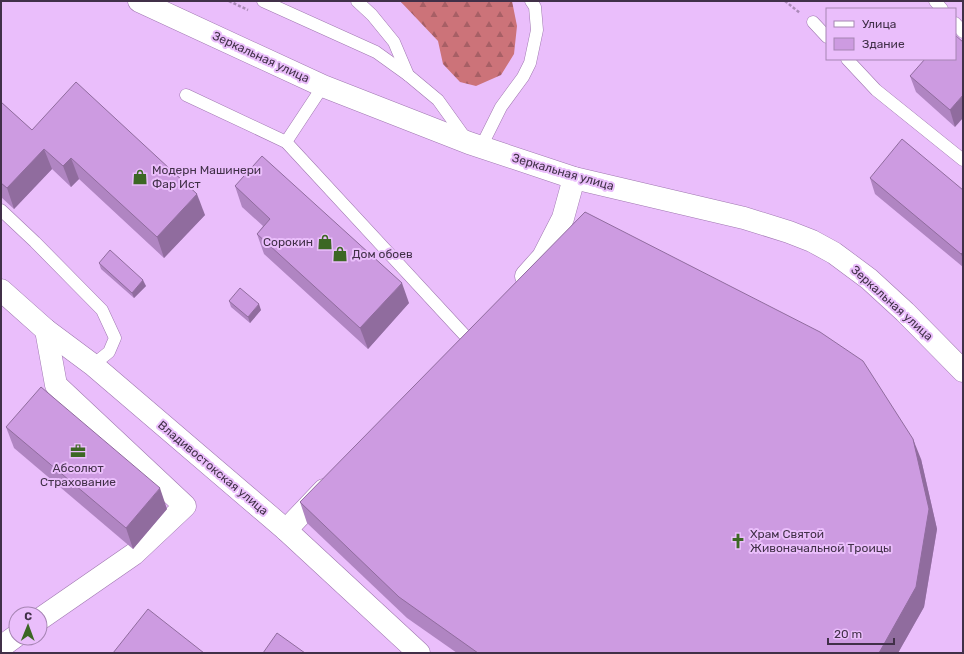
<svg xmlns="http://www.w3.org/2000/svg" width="964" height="654" font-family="Rubik,sans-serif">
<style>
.forest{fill:url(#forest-firs)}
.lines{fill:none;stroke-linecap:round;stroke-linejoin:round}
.lane-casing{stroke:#9f77b0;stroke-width:13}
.street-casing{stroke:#9f77b0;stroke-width:23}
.primary-casing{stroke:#9f77b0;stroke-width:23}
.path{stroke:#ab89b8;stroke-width:2.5;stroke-dasharray:3 2;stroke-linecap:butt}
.lane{stroke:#fff;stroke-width:12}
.street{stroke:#fff;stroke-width:22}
.primary{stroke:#fff;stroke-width:22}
.wall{fill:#b085c2}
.shaded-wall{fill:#906c9e}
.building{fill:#cd9be1;stroke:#906c9e}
.labels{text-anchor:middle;stroke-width:4;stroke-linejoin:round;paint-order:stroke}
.street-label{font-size:12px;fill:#413048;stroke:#eabefb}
.poi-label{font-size:12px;fill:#413048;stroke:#eabefb;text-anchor:start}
</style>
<defs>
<pattern id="forest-firs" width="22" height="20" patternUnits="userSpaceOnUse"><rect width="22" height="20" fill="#cc7379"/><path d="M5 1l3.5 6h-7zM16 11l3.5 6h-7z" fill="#a75f65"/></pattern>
</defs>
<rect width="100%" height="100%" fill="#eabefb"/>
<path class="forest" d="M 400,1 L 512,1 L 517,26 L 514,54 L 501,75 L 476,86 L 460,82 L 443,64 L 438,41 Z"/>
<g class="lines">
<g class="lane-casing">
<g id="lane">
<path d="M 263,1 L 376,52 L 408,75 L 438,100 L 466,139"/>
<path d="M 357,1 L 372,15 L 394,42 L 408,75"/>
<path d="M 935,1 L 942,9"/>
<path d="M 813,22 L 827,37"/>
<path d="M 955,23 L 963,32"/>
<path d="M 847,59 L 876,90 L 963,160"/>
<path d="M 186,95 L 286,142 L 323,86"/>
<path d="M 286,142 L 470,341"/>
<path d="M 481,147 L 501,107 L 523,77 L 530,63 L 537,30 L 535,7 L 531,1"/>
<path d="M 1,210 L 35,242 L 102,310 L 115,338 L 109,352 L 93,365"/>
</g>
</g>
<g class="street-casing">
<g id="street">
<path d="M 526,276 L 543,257 L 563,218 L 574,178"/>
<path d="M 1,290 L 46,330 L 93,365 L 286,530 L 419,653"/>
<path d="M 286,530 L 324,490"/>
<path d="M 40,619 L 134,554 L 185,506 L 56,385 L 46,330"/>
<path d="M 1,647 L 16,636"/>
</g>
</g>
<g class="primary-casing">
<path id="primary" d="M 139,1 L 323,86 L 469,143 L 574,178 L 744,218 L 789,232 L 812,241 L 834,253 L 869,279 L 905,312 L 963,371"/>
</g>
<g class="path">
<path d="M 229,1 L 248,10"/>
<path d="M 785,1 L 800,13"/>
</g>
<use href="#lane" class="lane"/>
<use href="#street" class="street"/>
<use href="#primary" class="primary"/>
</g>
<g class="wall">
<path d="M 955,59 L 955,127 L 916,92 L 910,76 Z"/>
<path d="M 1,102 L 32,130 L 205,215 L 164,258 L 79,179 L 71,187 L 52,169 L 14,209 L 1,197 Z"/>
<path d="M 870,178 L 963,190 L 963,267 L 875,194 Z"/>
<path d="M 235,186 L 409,303 L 368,349 L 264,254 L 257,234 L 263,226 L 242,207 Z"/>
<path d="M 99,263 L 146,286 L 134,298 L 101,269 Z"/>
<path d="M 229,301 L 261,310 L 250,323 L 231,307 Z"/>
<path d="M 6,427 L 167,509 L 133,549 L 14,448 Z"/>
<path d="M 921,459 L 937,529 L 924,607 L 898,653 L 457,653 L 407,618 L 307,523 L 300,502 Z"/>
</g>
<g class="shaded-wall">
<path d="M 963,95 L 963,118 L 955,127 L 950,110 Z"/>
<path d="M 44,149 L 52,169 L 14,209 L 7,188 Z"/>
<path d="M 71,158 L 79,179 L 71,187 L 63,166 Z"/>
<path d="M 197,194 L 205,215 L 164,258 L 157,237 Z"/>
<path d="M 963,252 L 963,259 L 961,254 Z"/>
<path d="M 143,280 L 146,286 L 134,298 L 132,293 Z"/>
<path d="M 402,283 L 409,303 L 368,349 L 360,328 Z"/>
<path d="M 259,304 L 261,310 L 250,323 L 248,317 Z"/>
<path d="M 913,439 L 921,459 L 937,529 L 924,607 L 898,653 L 879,653 Z"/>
<path d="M 160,488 L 167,509 L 133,549 L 126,528 Z"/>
</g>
<g class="building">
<path d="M 955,35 L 963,42 L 963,95 L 950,110 L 910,76 L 925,59 L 955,59 Z"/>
<path d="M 76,82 L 197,194 L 157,237 L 71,158 L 63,166 L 44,149 L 7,188 L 1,183 L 1,102 L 32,130 Z"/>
<path d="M 902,139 L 963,190 L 963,252 L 961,254 L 870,178 Z"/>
<path d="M 262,156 L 402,283 L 360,328 L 257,234 L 270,219 L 235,186 Z"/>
<path d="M 585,212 L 820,332 L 863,361 L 913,439 L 929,509 L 916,587 L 879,653 L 478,653 L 399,597 L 300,502 Z"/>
<path d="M 110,250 L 143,280 L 132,293 L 99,263 Z"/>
<path d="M 240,288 L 259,304 L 248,317 L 229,301 Z"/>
<path d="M 41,387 L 160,488 L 126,528 L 6,427 Z"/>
<path d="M 148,609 L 204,653 L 113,653 Z"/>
<path d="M 277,633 L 305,653 L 263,653 Z"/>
</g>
<defs>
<g id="shop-bare" transform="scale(1.2)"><path d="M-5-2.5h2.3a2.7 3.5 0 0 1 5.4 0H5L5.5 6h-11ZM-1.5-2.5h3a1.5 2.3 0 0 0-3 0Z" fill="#3c6724" stroke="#eabefb" stroke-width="2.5" paint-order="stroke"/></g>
<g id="office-bare" transform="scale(1.2)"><path d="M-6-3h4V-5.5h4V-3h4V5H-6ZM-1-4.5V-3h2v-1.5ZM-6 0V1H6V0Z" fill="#3c6724" stroke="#eabefb" stroke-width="2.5" paint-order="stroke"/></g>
<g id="church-bare" transform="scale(1.2)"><path d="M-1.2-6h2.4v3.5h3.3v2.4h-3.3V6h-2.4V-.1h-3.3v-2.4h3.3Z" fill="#3c6724" stroke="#eabefb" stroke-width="2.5" paint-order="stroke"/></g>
</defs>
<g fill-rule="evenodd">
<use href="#shop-bare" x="140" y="177"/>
<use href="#shop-bare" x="325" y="242"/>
<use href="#shop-bare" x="340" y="254"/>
<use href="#office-bare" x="78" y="451"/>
<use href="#church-bare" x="738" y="541"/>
</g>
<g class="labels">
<g class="street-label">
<text transform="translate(261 57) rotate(25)" y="4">Зеркальная улица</text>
<text transform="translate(563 172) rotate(16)" y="4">Зеркальная улица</text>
<text transform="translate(892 303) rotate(42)" y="4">Зеркальная улица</text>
<text transform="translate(213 468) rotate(40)" y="4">Владивостокская улица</text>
</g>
<g class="poi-label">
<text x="152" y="174">Модерн Машинери<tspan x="152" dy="14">Фар Ист</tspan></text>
<text x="313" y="246" text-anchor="end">Сорокин</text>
<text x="352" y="258">Дом обоев</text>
<text x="78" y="472" text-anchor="middle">Абсолют<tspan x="78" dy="14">Страхование</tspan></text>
<text x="750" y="538">Храм Святой<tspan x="750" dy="14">Живоначальной Троицы</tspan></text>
</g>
</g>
<rect width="964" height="654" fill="none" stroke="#413048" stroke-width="4"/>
<rect x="826" y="8" width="130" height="52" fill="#eabefb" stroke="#a685b3"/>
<rect x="834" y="21" width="20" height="6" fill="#ffffff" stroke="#a685b3"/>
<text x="862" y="28" font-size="12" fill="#413048">Улица</text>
<rect x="834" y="38" width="20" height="12" fill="#cd9be1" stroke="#a685b3"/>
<text x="862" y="48" font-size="12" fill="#413048">Здание</text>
<g transform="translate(28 626) rotate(1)"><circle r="19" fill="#eabefb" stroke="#a685b3"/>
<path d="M0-3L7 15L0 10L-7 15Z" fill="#3c6724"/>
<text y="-6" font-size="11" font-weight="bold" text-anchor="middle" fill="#413048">С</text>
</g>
<path d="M828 638v6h66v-6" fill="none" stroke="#413048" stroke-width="2"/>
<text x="834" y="638" font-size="12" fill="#413048" stroke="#eabefb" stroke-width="3" paint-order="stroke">20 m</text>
</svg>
